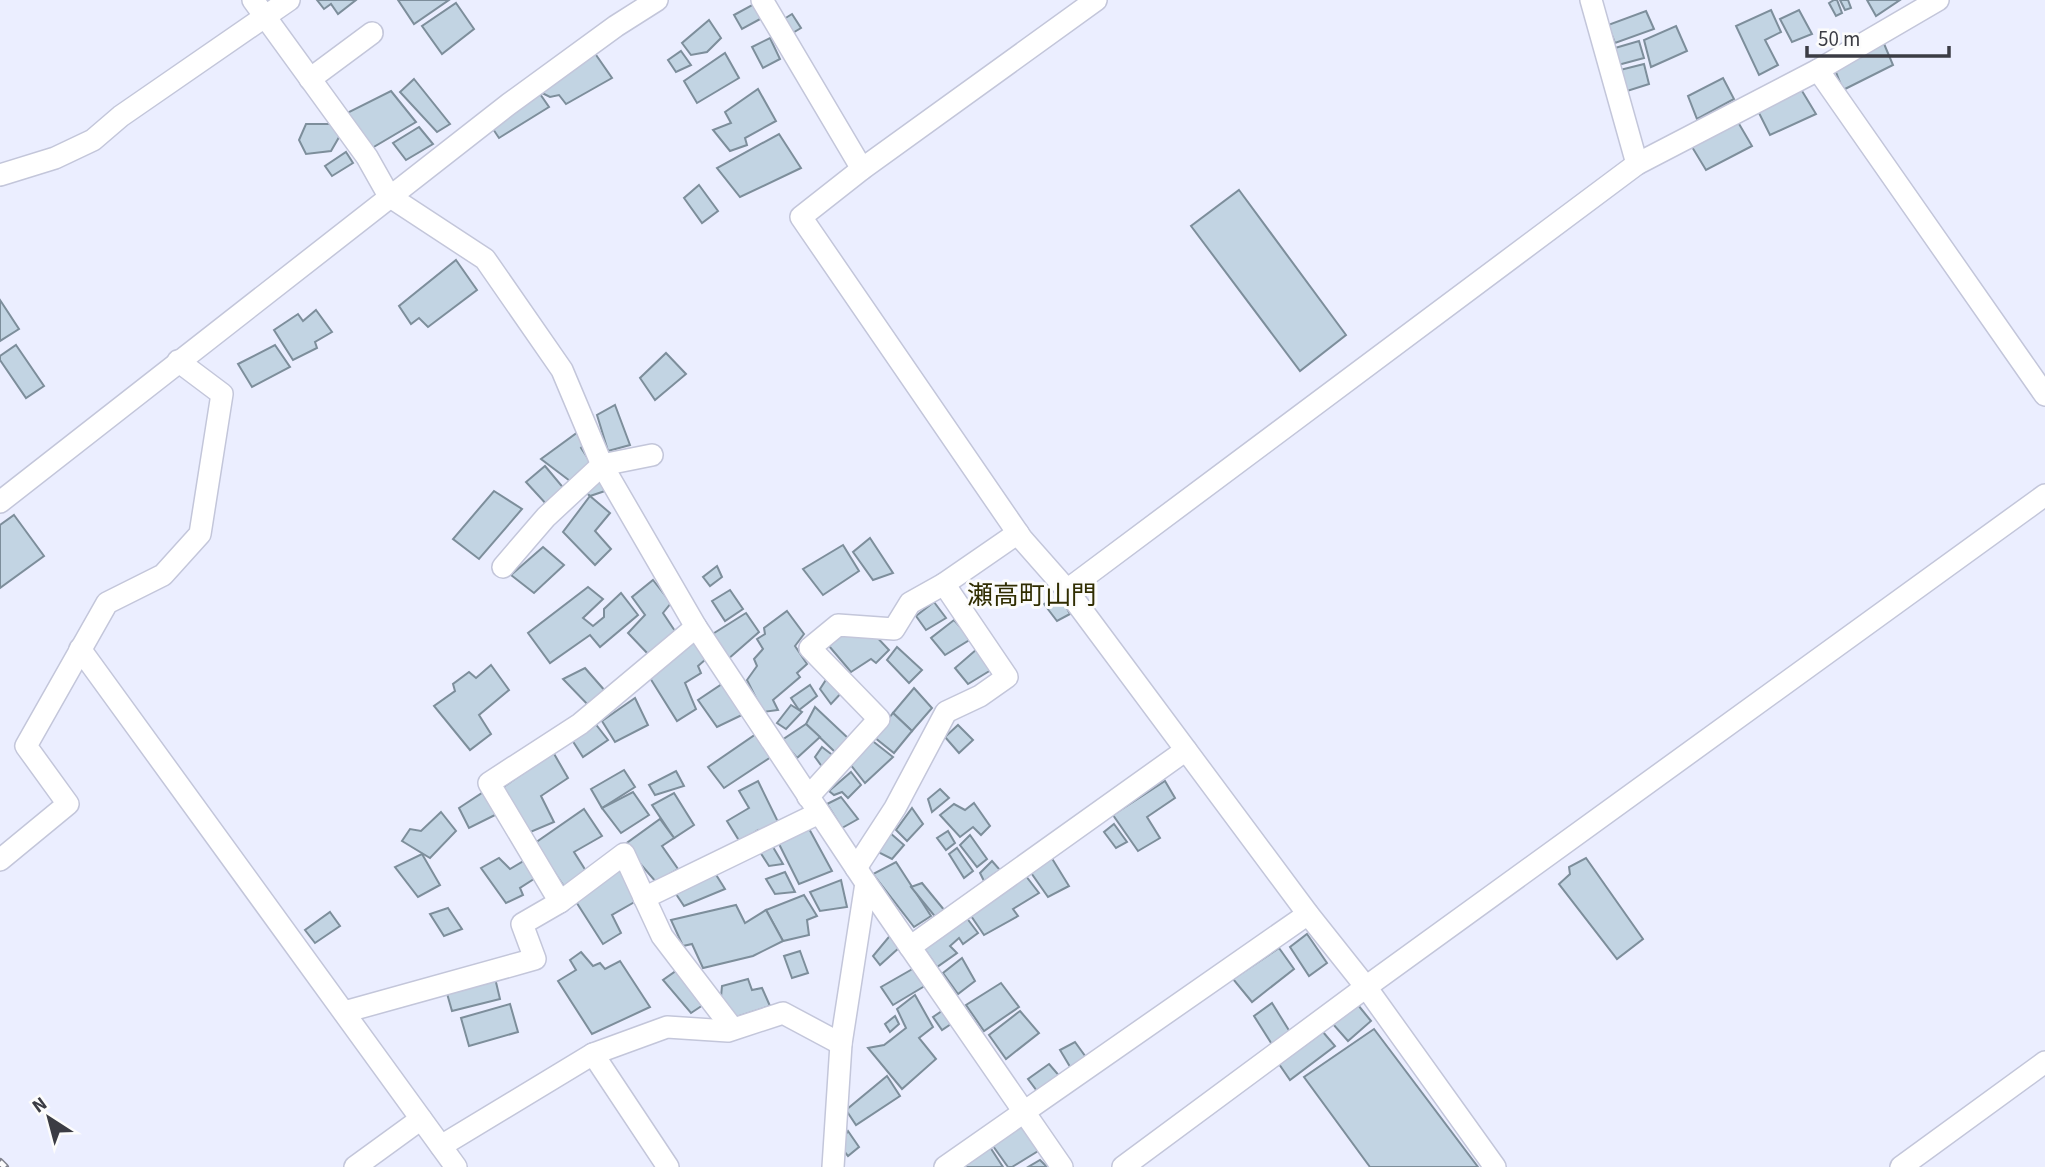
<svg xmlns="http://www.w3.org/2000/svg" width="2045" height="1167" font-family="'Source Sans 3','Noto Sans JP',sans-serif">
<style>
.building{fill:#c2d4e3;stroke:#7d8e9b;stroke-width:2}
.lines{fill:none;stroke-linecap:round;stroke-linejoin:round}
.minor-casing{stroke:#c3c6da;stroke-width:24}
.minor{stroke:#fff;stroke-width:21}
.rail-casing{stroke:#81838f;stroke-width:8}
.rail{stroke:#fcfcfc;stroke-width:5;stroke-dasharray:16;stroke-linecap:butt}
.labels{text-anchor:middle;stroke-width:6;stroke-linejoin:round;paint-order:stroke}
.quarter-label{font-size:26px;fill:#302d01;stroke:#fcfcfc}
</style>
<rect width="100%" height="100%" fill="#ebeeff"/>
<g class="building">
<path d="M 317,0 L 356,0 L 338,14 L 331,4 L 324,9 Z"/>
<path d="M 398,0 L 449,0 L 414,24 Z"/>
<path d="M 1834,0 L 1837,0 L 1842,13 L 1836,16 L 1829,3 Z"/>
<path d="M 1840,0 L 1848,0 L 1851,8 L 1845,10 Z"/>
<path d="M 1867,0 L 1900,0 L 1876,16 Z"/>
<path d="M 456,3 L 474,29 L 442,54 L 422,26 Z"/>
<path d="M 754,4 L 762,18 L 742,29 L 734,15 Z"/>
<path d="M 1771,10 L 1781,32 L 1765,40 L 1778,65 L 1759,75 L 1736,26 Z"/>
<path d="M 1799,10 L 1812,34 L 1792,42 L 1780,19 Z"/>
<path d="M 1646,11 L 1654,29 L 1615,43 L 1608,25 Z"/>
<path d="M 792,14 L 801,28 L 784,38 L 776,24 Z"/>
<path d="M 709,20 L 721,38 L 707,52 L 691,55 L 682,43 Z"/>
<path d="M 1676,26 L 1687,51 L 1651,67 L 1644,40 Z"/>
<path d="M 770,38 L 780,59 L 763,68 L 752,47 Z"/>
<path d="M 1882,39 L 1893,65 L 1843,90 L 1832,62 Z"/>
<path d="M 1639,41 L 1644,58 L 1618,65 L 1615,48 Z"/>
<path d="M 681,51 L 691,65 L 676,72 L 668,60 Z"/>
<path d="M 594,52 L 612,78 L 566,104 L 559,95 L 550,97 L 538,91 Z"/>
<path d="M 725,53 L 739,78 L 697,103 L 684,81 Z"/>
<path d="M 1644,64 L 1649,84 L 1624,92 L 1620,70 Z"/>
<path d="M 1723,78 L 1734,99 L 1697,119 L 1688,96 Z"/>
<path d="M 414,79 L 450,124 L 437,132 L 400,92 Z"/>
<path d="M 1799,86 L 1816,114 L 1770,135 L 1756,107 Z"/>
<path d="M 758,89 L 776,121 L 745,138 L 747,145 L 730,151 L 713,130 L 731,123 L 725,112 Z"/>
<path d="M 391,91 L 416,122 L 372,148 L 345,114 Z"/>
<path d="M 538,91 L 549,107 L 499,138 L 493,129 Z"/>
<path d="M 1735,117 L 1752,146 L 1706,170 L 1689,142 Z"/>
<path d="M 306,124 L 330,124 L 342,132 L 331,151 L 306,154 L 299,140 Z"/>
<path d="M 419,127 L 433,144 L 406,160 L 393,143 Z"/>
<path d="M 779,134 L 801,168 L 740,197 L 717,168 Z"/>
<path d="M 346,152 L 353,163 L 332,176 L 325,166 Z"/>
<path d="M 699,185 L 718,211 L 702,223 L 684,198 Z"/>
<path d="M 1239,190 L 1346,335 L 1300,371 L 1191,226 Z"/>
<path d="M 456,260 L 477,290 L 428,327 L 419,318 L 411,324 L 399,306 Z"/>
<path d="M 0,300 L 19,329 L 0,341 Z"/>
<path d="M 316,310 L 332,332 L 315,342 L 317,348 L 293,360 L 274,330 L 298,314 L 303,321 Z"/>
<path d="M 16,345 L 44,386 L 26,398 L 0,360 L 0,356 Z"/>
<path d="M 275,345 L 290,367 L 252,387 L 238,364 Z"/>
<path d="M 666,353 L 686,374 L 655,400 L 640,378 Z"/>
<path d="M 615,405 L 630,445 L 608,451 L 597,415 Z"/>
<path d="M 578,432 L 586,443 L 581,448 L 591,463 L 570,481 L 541,459 Z"/>
<path d="M 545,466 L 566,491 L 547,505 L 526,482 Z"/>
<path d="M 595,474 L 608,490 L 590,496 L 576,483 Z"/>
<path d="M 494,491 L 522,509 L 479,559 L 453,539 Z"/>
<path d="M 590,496 L 610,513 L 595,531 L 611,549 L 595,565 L 563,532 Z"/>
<path d="M 14,515 L 44,556 L 0,588 L 0,525 Z"/>
<path d="M 870,538 L 893,573 L 873,580 L 853,552 Z"/>
<path d="M 843,545 L 859,571 L 823,595 L 803,569 Z"/>
<path d="M 543,547 L 564,565 L 534,593 L 511,575 Z"/>
<path d="M 717,566 L 722,577 L 710,586 L 703,577 Z"/>
<path d="M 653,580 L 671,603 L 663,613 L 675,631 L 649,655 L 628,633 L 645,615 L 632,597 Z"/>
<path d="M 588,587 L 603,599 L 583,618 L 593,626 L 604,617 L 604,609 L 621,593 L 638,615 L 600,647 L 590,635 L 550,663 L 528,633 Z"/>
<path d="M 730,590 L 743,609 L 725,621 L 712,601 Z"/>
<path d="M 1061,597 L 1070,614 L 1057,621 L 1044,604 Z"/>
<path d="M 934,602 L 946,618 L 926,630 L 916,616 Z"/>
<path d="M 787,611 L 804,634 L 795,646 L 807,664 L 797,673 L 800,677 L 773,700 L 778,710 L 763,712 L 747,680 L 757,666 L 754,659 L 763,649 L 757,639 L 765,634 L 764,628 Z"/>
<path d="M 746,613 L 759,632 L 727,660 L 711,635 Z"/>
<path d="M 954,620 L 971,639 L 945,655 L 931,638 Z"/>
<path d="M 846,631 L 872,632 L 889,650 L 876,663 L 871,659 L 851,672 L 829,646 Z"/>
<path d="M 695,638 L 706,659 L 698,666 L 701,673 L 685,683 L 696,709 L 677,721 L 650,678 Z"/>
<path d="M 897,647 L 922,670 L 909,683 L 887,660 Z"/>
<path d="M 977,649 L 991,670 L 968,684 L 955,668 Z"/>
<path d="M 491,665 L 509,690 L 479,715 L 491,734 L 470,750 L 434,706 L 455,691 L 453,684 L 469,672 L 476,678 Z"/>
<path d="M 585,668 L 606,692 L 589,706 L 563,679 Z"/>
<path d="M 829,675 L 844,690 L 831,704 L 820,689 Z"/>
<path d="M 725,682 L 746,713 L 717,727 L 698,700 Z"/>
<path d="M 810,685 L 817,696 L 799,710 L 791,698 Z"/>
<path d="M 914,688 L 932,708 L 912,731 L 893,713 Z"/>
<path d="M 635,698 L 648,725 L 615,742 L 602,721 Z"/>
<path d="M 791,705 L 802,712 L 786,729 L 777,723 Z"/>
<path d="M 815,707 L 849,739 L 835,752 L 806,724 Z"/>
<path d="M 893,713 L 912,731 L 894,753 L 874,737 Z"/>
<path d="M 594,722 L 608,740 L 583,757 L 572,740 Z"/>
<path d="M 806,724 L 820,737 L 797,758 L 782,740 Z"/>
<path d="M 958,725 L 973,740 L 959,753 L 945,737 Z"/>
<path d="M 759,732 L 774,755 L 724,788 L 708,767 Z"/>
<path d="M 870,739 L 893,757 L 865,783 L 850,764 Z"/>
<path d="M 822,747 L 835,757 L 823,768 L 815,757 Z"/>
<path d="M 553,752 L 568,778 L 541,796 L 554,822 L 528,833 L 502,788 Z"/>
<path d="M 624,770 L 635,787 L 602,808 L 591,789 Z"/>
<path d="M 676,771 L 684,786 L 655,795 L 649,785 Z"/>
<path d="M 851,772 L 861,785 L 848,798 L 842,792 L 834,795 L 829,791 Z"/>
<path d="M 758,781 L 781,828 L 763,836 L 758,830 L 740,842 L 727,821 L 749,808 L 739,791 Z"/>
<path d="M 1165,781 L 1175,798 L 1147,817 L 1160,838 L 1138,851 L 1113,815 Z"/>
<path d="M 940,789 L 949,798 L 932,812 L 928,799 Z"/>
<path d="M 485,791 L 499,813 L 469,828 L 459,808 Z"/>
<path d="M 633,792 L 649,815 L 621,833 L 602,808 Z"/>
<path d="M 674,793 L 694,825 L 674,838 L 652,805 Z"/>
<path d="M 841,797 L 858,819 L 842,828 L 827,804 Z"/>
<path d="M 974,803 L 990,826 L 981,835 L 973,827 L 960,837 L 940,815 L 954,804 L 965,810 Z"/>
<path d="M 912,808 L 923,824 L 907,841 L 896,830 Z"/>
<path d="M 584,809 L 602,836 L 574,852 L 593,882 L 565,888 L 535,843 Z"/>
<path d="M 441,812 L 456,831 L 430,858 L 402,841 L 410,829 L 421,831 Z"/>
<path d="M 660,819 L 674,838 L 662,846 L 678,869 L 656,882 L 624,845 Z"/>
<path d="M 1114,824 L 1127,842 L 1116,848 L 1104,832 Z"/>
<path d="M 807,825 L 832,871 L 799,884 L 776,838 Z"/>
<path d="M 948,831 L 955,843 L 946,850 L 937,838 Z"/>
<path d="M 889,832 L 904,845 L 892,859 L 874,850 Z"/>
<path d="M 970,835 L 987,859 L 977,867 L 960,845 Z"/>
<path d="M 770,842 L 783,864 L 769,866 L 758,849 Z"/>
<path d="M 957,848 L 973,871 L 964,878 L 949,854 Z"/>
<path d="M 1048,852 L 1069,886 L 1048,897 L 1027,867 Z"/>
<path d="M 422,854 L 440,885 L 418,897 L 395,867 Z"/>
<path d="M 499,858 L 510,869 L 527,859 L 537,877 L 520,888 L 523,895 L 506,903 L 481,868 Z"/>
<path d="M 1586,858 L 1643,939 L 1617,959 L 1559,884 L 1570,874 L 1569,867 Z"/>
<path d="M 623,861 L 645,896 L 612,915 L 621,933 L 603,944 L 573,897 Z"/>
<path d="M 992,861 L 1000,870 L 984,881 L 980,873 Z"/>
<path d="M 708,862 L 725,889 L 684,906 L 670,885 Z"/>
<path d="M 896,862 L 931,916 L 914,927 L 873,874 Z"/>
<path d="M 1022,871 L 1039,893 L 1013,909 L 1018,916 L 984,935 L 967,910 Z"/>
<path d="M 785,872 L 795,892 L 775,894 L 766,879 Z"/>
<path d="M 841,880 L 847,907 L 820,911 L 810,892 Z"/>
<path d="M 922,883 L 945,911 L 937,919 L 911,887 Z"/>
<path d="M 804,895 L 817,916 L 807,920 L 809,935 L 783,941 L 766,910 Z"/>
<path d="M 736,905 L 745,923 L 766,910 L 783,941 L 753,956 L 703,968 L 692,944 L 683,946 L 671,920 Z"/>
<path d="M 448,908 L 462,929 L 444,936 L 430,914 Z"/>
<path d="M 330,912 L 340,926 L 315,943 L 305,930 Z"/>
<path d="M 963,913 L 978,933 L 963,944 L 959,938 L 950,946 L 957,953 L 937,967 L 919,941 Z"/>
<path d="M 893,932 L 901,946 L 880,965 L 873,956 Z"/>
<path d="M 1307,934 L 1327,963 L 1309,976 L 1290,947 Z"/>
<path d="M 1279,948 L 1294,969 L 1252,1002 L 1233,979 Z"/>
<path d="M 800,951 L 808,973 L 792,978 L 784,956 Z"/>
<path d="M 581,952 L 593,966 L 600,963 L 605,969 L 620,961 L 650,1007 L 592,1034 L 558,981 L 576,970 L 570,960 Z"/>
<path d="M 962,958 L 975,981 L 958,994 L 943,973 Z"/>
<path d="M 683,966 L 709,1001 L 691,1013 L 663,980 Z"/>
<path d="M 916,967 L 928,984 L 893,1005 L 881,987 Z"/>
<path d="M 495,978 L 500,999 L 452,1011 L 446,990 Z"/>
<path d="M 748,979 L 752,990 L 762,988 L 770,1006 L 730,1019 L 721,997 L 722,986 Z"/>
<path d="M 1001,983 L 1019,1007 L 984,1031 L 966,1005 Z"/>
<path d="M 915,995 L 933,1027 L 919,1038 L 936,1059 L 902,1089 L 868,1048 L 884,1045 L 906,1028 L 897,1009 Z"/>
<path d="M 1272,1003 L 1290,1032 L 1273,1046 L 1254,1016 Z"/>
<path d="M 510,1004 L 518,1032 L 469,1046 L 461,1018 Z"/>
<path d="M 1358,1005 L 1371,1021 L 1348,1041 L 1332,1023 Z"/>
<path d="M 942,1011 L 951,1024 L 942,1030 L 933,1017 Z"/>
<path d="M 1020,1011 L 1039,1033 L 1006,1059 L 989,1035 Z"/>
<path d="M 895,1016 L 899,1024 L 890,1032 L 885,1024 Z"/>
<path d="M 1374,1029 L 1478,1167 L 1370,1167 L 1304,1077 Z"/>
<path d="M 1323,1032 L 1335,1046 L 1290,1080 L 1279,1064 Z"/>
<path d="M 1075,1042 L 1088,1060 L 1072,1070 L 1060,1050 Z"/>
<path d="M 1049,1064 L 1062,1079 L 1040,1095 L 1028,1079 Z"/>
<path d="M 887,1076 L 900,1096 L 856,1125 L 846,1110 Z"/>
<path d="M 1023,1122 L 1043,1148 L 1012,1167 L 1008,1167 L 993,1146 Z"/>
<path d="M 848,1131 L 859,1147 L 848,1156 L 839,1145 Z"/>
<path d="M 988,1144 L 1003,1167 L 955,1167 Z"/>
<path d="M 1040,1160 L 1047,1167 L 1028,1167 Z"/>
</g>
<g class="lines">
<g class="minor-casing">
<g id="minor">
<path d="M 253,0 L 367,157 L 389,196 L 485,259 L 562,370 L 602,465 L 696,627 L 866,883 L 1062,1167"/>
<path d="M 762,0 L 862,169"/>
<path d="M 1096,0 L 862,169 L 801,217 L 1022,539 L 1067,590 L 1308,914 L 1366,987 L 1495,1167"/>
<path d="M 1591,0 L 1637,164"/>
<path d="M 1818,70 L 2045,395"/>
<path d="M 310,79 L 372,33"/>
<path d="M 0,175 L 55,158 L 93,140 L 121,116 L 289,0"/>
<path d="M 0,502 L 509,104 L 616,26 L 657,0"/>
<path d="M 503,567 L 546,517 L 602,465 L 652,455"/>
<path d="M 1067,590 L 1637,164 L 1818,70 L 1938,0"/>
<path d="M 80,649 L 456,1167"/>
<path d="M 808,797 L 879,719 L 810,648 L 838,625 L 894,629 L 910,603 L 944,584 L 1018,533"/>
<path d="M 0,860 L 68,804 L 26,746 L 107,603 L 163,575 L 200,534 L 222,394 L 178,361"/>
<path d="M 856,868 L 895,808 L 946,712 L 980,696 L 1007,677 L 944,584"/>
<path d="M 644,898 L 819,813"/>
<path d="M 560,902 L 489,783 L 580,724 L 696,627"/>
<path d="M 910,947 L 1186,750"/>
<path d="M 344,1012 L 535,959 L 522,924 L 560,902 L 624,854 L 662,936 L 733,1029"/>
<path d="M 593,1054 L 668,1167"/>
<path d="M 441,1146 L 593,1054 L 667,1027 L 728,1031 L 783,1013 L 841,1044"/>
<path d="M 355,1167 L 421,1119"/>
<path d="M 833,1167 L 841,1044 L 866,883"/>
<path d="M 945,1167 L 1308,914"/>
<path d="M 1123,1167 L 1366,987 L 2045,495"/>
<path d="M 1901,1167 L 2045,1062"/>
</g>
</g>
<use href="#minor" class="minor"/>
<g class="rail-casing">
<path id="rail" d="M 0,1162 L 5,1167"/>
</g>
<use href="#rail" class="rail"/>
</g>
<g class="labels">
<g class="quarter-label">
<text x="1032" y="604">瀬高町山門</text>
</g>
</g>
<g transform="translate(49 1118) rotate(324)" stroke="#fcfcfc" stroke-width="5" paint-order="stroke">
<path d="M0-5L12 26L0 18L-12 26Z" fill="#3b3c44"/>
<text y="-10" font-size="19" font-weight="bold" text-anchor="middle" fill="#3b3c44">N</text>
</g>
<path d="M1807 46v10h142v-10" fill="none" stroke="#3b3c44" stroke-width="3.5"/>
<text x="1818" y="46" font-size="21" fill="#3b3c44" stroke="#fcfcfc" stroke-width="5" paint-order="stroke">50 m</text>
</svg>
